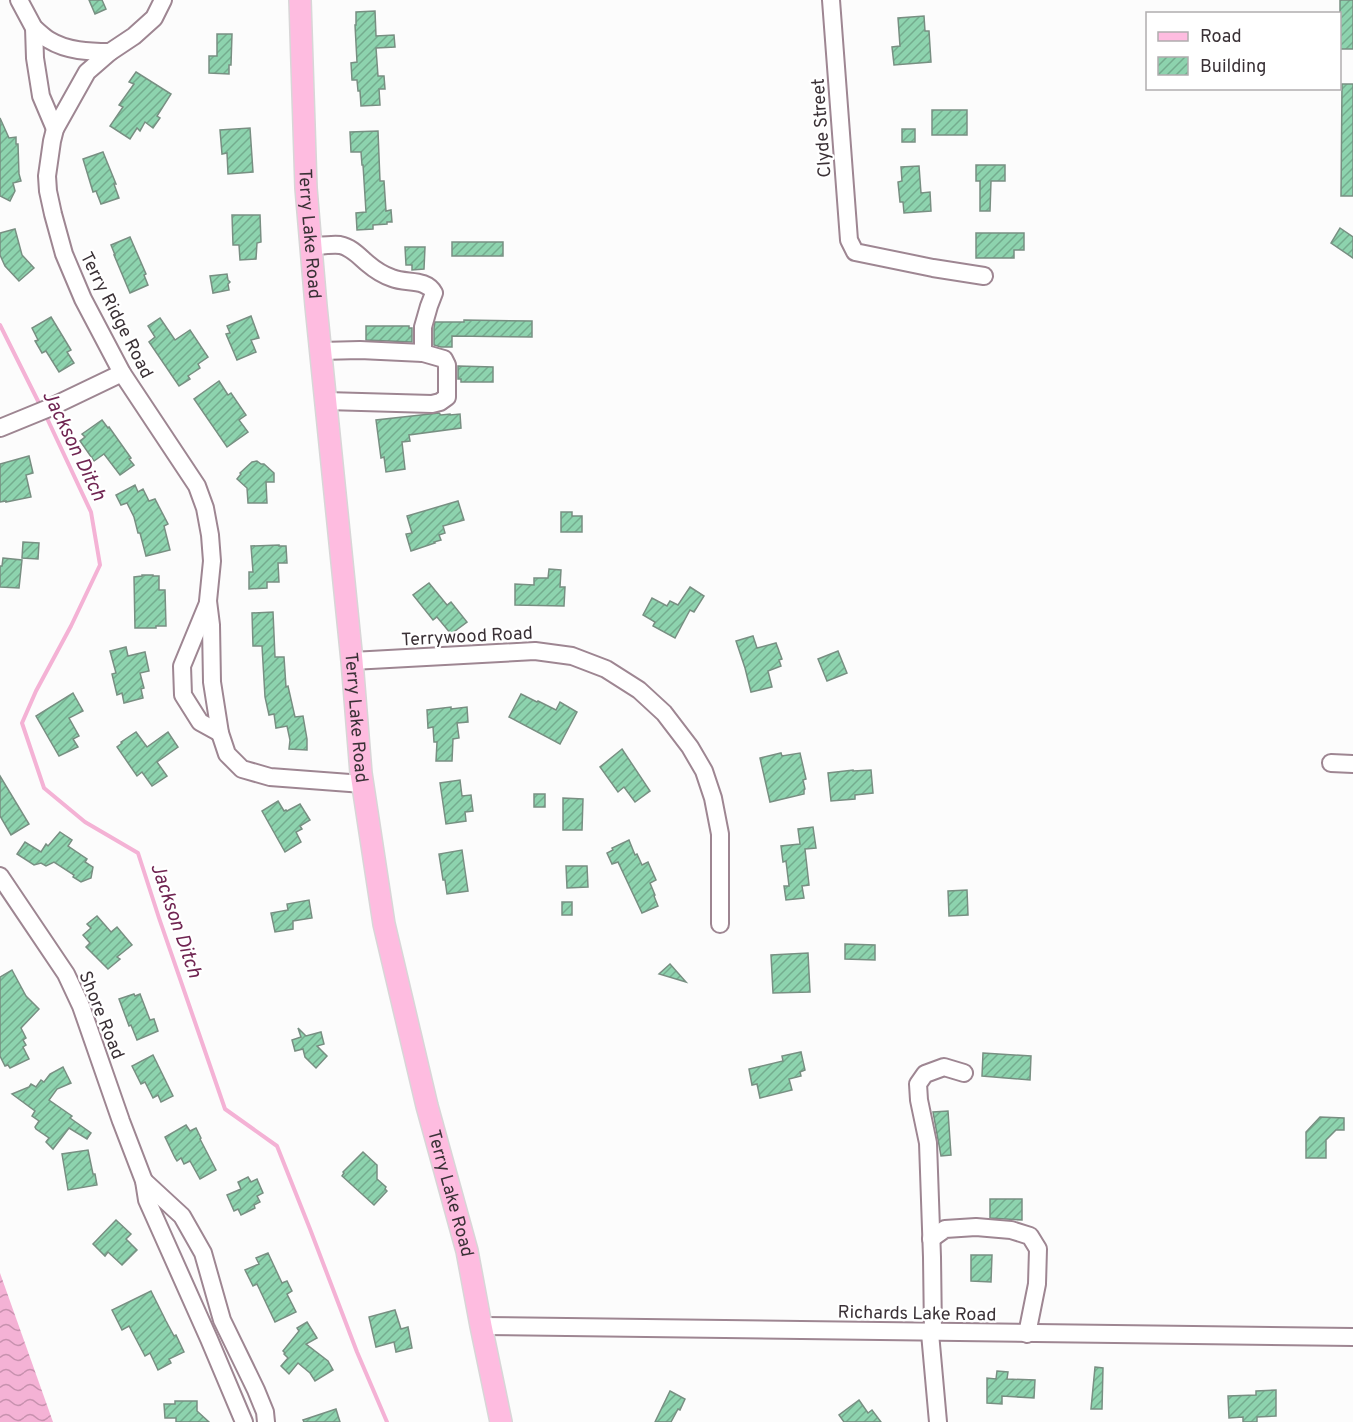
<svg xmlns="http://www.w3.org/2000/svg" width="1353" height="1422" font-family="Overpass,sans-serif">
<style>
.water{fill:url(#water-waves)}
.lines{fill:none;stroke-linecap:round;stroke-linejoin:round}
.stream{stroke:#f4b2d5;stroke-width:4}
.building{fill:url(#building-hatch);stroke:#788f82;stroke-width:1.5}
.minor-casing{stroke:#9e8692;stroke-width:20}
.major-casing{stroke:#d8d6d7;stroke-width:24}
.minor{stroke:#fff;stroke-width:16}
.major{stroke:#febce0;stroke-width:21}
.labels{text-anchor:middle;stroke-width:4.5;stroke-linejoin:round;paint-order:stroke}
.street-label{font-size:18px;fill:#3a3136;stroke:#fff}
.water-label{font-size:20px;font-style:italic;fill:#702552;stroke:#fff}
</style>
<defs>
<pattern id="water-waves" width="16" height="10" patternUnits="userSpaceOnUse" patternTransform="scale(1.5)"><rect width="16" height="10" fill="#f4b2d5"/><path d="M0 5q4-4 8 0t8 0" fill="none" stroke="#c791ae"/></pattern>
<pattern id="building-hatch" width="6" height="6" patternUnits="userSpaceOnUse" patternTransform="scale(1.5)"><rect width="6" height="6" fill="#8dd3ae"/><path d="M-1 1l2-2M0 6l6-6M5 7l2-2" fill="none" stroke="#74ac8e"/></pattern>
</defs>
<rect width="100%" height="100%" fill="#fcfcfc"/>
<path class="water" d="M 0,1273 L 53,1422 L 0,1422 Z"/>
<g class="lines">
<g class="stream">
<path d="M 0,325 L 41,407"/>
<path d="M 45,414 L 91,512 L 100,565 L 71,626 L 36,691 L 22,723 L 44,788 L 85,822 L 138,853 L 159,918 L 225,1109 L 277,1146 L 310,1229 L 357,1352 L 387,1422"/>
</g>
</g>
<g class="building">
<path d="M 89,0 L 102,0 L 106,9 L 95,14 Z"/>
<rect x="1340" y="0" width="13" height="49"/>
<path d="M 375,11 L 376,36 L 394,35 L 395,47 L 376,48 L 378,76 L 384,76 L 385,89 L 379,89 L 380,105 L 361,106 L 360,91 L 358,91 L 357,80 L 352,80 L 351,63 L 357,62 L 355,25 L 356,25 L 356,12 Z"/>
<path d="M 924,16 L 925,31 L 929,31 L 931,62 L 894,65 L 892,47 L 900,46 L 898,18 Z"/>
<path d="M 217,34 L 232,34 L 231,65 L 229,65 L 229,74 L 209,73 L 209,56 L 217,56 Z"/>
<path d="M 136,72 L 171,94 L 157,116 L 160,118 L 153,128 L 145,122 L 140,131 L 137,128 L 130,139 L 110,126 L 123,107 L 119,105 L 134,84 L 129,82 Z"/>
<path d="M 1342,84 L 1353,84 L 1353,196 L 1341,196 Z"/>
<rect x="932" y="110" width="35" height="25"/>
<path d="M 0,118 L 9,138 L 16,137 L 16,144 L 18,144 L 19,174 L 21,181 L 13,183 L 15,191 L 10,201 L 0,196 Z"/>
<path d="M 250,128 L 253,172 L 228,174 L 227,153 L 222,154 L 220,130 Z"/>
<rect x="902" y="129" width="13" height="13"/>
<path d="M 378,131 L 380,181 L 384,181 L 386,211 L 391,210 L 392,222 L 387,222 L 387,224 L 373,225 L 373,229 L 357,230 L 356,213 L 366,212 L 363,165 L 362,165 L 361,152 L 351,152 L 350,132 Z"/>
<path d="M 103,152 L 116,184 L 114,184 L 119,198 L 101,204 L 96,191 L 93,192 L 83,159 Z"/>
<path d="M 976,165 L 1005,165 L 1005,181 L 991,181 L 990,211 L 980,211 L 980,181 L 976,181 Z"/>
<path d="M 919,166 L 921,193 L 930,192 L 931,211 L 904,213 L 903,202 L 900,202 L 898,182 L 902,181 L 901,167 Z"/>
<path d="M 232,215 L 260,215 L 261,242 L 257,243 L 256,259 L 240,260 L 239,245 L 233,245 Z"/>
<path d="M 1340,228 L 1353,237 L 1353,258 L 1331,243 Z"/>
<path d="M 15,229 L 22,255 L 34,268 L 19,281 L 5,266 L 0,255 L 0,233 Z"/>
<path d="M 976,233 L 1024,233 L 1024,250 L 1014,250 L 1014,258 L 976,258 Z"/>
<path d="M 130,237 L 146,274 L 144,275 L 148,285 L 130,293 L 114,255 L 115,255 L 111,245 Z"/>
<rect x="452" y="242" width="51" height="14"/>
<path d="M 405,247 L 425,247 L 424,269 L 412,270 L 412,265 L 406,265 Z"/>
<path d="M 227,274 L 228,280 L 230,282 L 228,284 L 229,290 L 213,293 L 210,276 Z"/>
<path d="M 251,316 L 259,338 L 251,340 L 256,352 L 237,360 L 226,334 L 230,333 L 227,326 Z"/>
<path d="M 51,317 L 71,350 L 67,352 L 74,363 L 59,372 L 46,351 L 42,353 L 35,341 L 38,340 L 32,328 Z"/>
<path d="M 160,318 L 175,340 L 190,330 L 208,357 L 198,364 L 200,368 L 188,376 L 190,379 L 179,386 L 149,342 L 155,337 L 148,326 Z"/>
<path d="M 464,320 L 532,321 L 532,337 L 452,336 L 452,347 L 441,347 L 434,345 L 434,328 L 435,322 L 464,322 Z"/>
<path d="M 366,326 L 409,326 L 409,328 L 412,328 L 412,342 L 366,340 Z"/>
<path d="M 458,366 L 493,367 L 493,382 L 461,382 L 461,379 L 458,379 Z"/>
<path d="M 219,381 L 228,395 L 231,393 L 246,415 L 239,420 L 248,432 L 227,447 L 194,399 Z"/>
<path d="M 439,413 L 441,415 L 450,414 L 450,415 L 460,414 L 461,428 L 409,435 L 410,441 L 402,442 L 405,469 L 386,472 L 384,457 L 381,458 L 376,420 Z"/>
<path d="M 102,420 L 108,428 L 109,427 L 131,458 L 129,459 L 134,465 L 120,475 L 104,454 L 94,461 L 80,441 L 85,437 L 82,434 Z"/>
<path d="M 29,456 L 33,473 L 26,475 L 31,497 L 6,502 L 6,501 L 0,502 L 0,464 Z"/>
<path d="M 257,461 L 261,464 L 264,464 L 274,473 L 274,482 L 266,482 L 267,503 L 248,503 L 247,488 L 237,479 L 241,474 L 240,473 L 252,462 Z"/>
<path d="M 135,485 L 138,492 L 143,489 L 149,501 L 155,499 L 168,524 L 164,526 L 170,550 L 146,556 L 140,533 L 138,533 L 134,517 L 127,503 L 121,505 L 116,495 Z"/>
<path d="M 458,501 L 464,520 L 443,526 L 445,533 L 439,535 L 441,540 L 434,542 L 435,543 L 411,551 L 406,534 L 412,533 L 407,516 Z"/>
<path d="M 561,512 L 572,512 L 572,516 L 582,516 L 582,532 L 561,532 Z"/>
<path d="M 23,542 L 39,543 L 38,559 L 22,558 Z"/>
<path d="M 279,545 L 279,546 L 286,546 L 287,563 L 278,563 L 279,582 L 267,582 L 267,588 L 249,589 L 249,572 L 253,572 L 251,546 Z"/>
<path d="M 3,558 L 22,560 L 19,588 L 0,587 L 0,566 L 2,566 Z"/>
<path d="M 549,569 L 561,570 L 560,587 L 565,587 L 564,606 L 515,605 L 515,584 L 534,585 L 534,578 L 548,578 Z"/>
<path d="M 142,575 L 153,575 L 153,576 L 159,576 L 159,590 L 165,590 L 166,626 L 156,626 L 156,628 L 135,628 L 134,577 L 142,576 Z"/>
<path d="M 429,583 L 447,605 L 451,602 L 467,622 L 451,634 L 437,617 L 433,620 L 413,595 Z"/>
<path d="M 690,587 L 704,596 L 694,612 L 690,610 L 675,638 L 653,626 L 655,622 L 643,615 L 652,598 L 667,606 L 670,601 L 678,605 Z"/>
<path d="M 273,612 L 275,657 L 284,657 L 286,687 L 288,686 L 295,717 L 303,716 L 307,739 L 307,750 L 289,749 L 290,740 L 287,726 L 276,728 L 274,714 L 269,715 L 265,697 L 262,646 L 253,646 L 252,613 Z"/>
<path d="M 753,636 L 757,648 L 776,643 L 782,659 L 779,660 L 781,666 L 768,671 L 772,687 L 751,692 L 745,668 L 736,641 Z"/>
<path d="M 126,647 L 128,656 L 145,652 L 149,671 L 140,673 L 144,688 L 141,689 L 143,698 L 124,703 L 122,693 L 117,695 L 112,674 L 116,673 L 110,651 Z"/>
<path d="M 838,651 L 847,673 L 827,681 L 818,659 Z"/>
<path d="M 73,693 L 83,711 L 69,718 L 79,736 L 73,739 L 78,747 L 59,756 L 36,716 Z"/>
<path d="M 521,694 L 537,702 L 538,701 L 556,710 L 560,702 L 577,712 L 560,744 L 509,717 Z"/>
<path d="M 451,707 L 451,709 L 467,707 L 468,722 L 457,723 L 459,738 L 453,739 L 452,761 L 436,761 L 437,742 L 434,742 L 433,727 L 428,728 L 427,710 Z"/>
<path d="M 136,732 L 147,747 L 168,732 L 178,747 L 157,762 L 167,776 L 152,786 L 142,772 L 137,776 L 117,747 L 122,743 L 121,742 Z"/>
<path d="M 622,749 L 650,791 L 635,802 L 624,787 L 618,792 L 600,767 Z"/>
<path d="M 781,753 L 782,756 L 800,753 L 806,779 L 803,780 L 805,789 L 804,790 L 804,794 L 770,802 L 760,758 Z"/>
<path d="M 853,770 L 853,771 L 871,770 L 873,793 L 855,795 L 855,799 L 831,801 L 828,773 Z"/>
<path d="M 0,776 L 29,824 L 11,835 L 0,816 Z"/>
<path d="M 460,780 L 462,796 L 471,795 L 473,811 L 465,812 L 466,821 L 446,824 L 440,783 Z"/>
<rect x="534" y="794" width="11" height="13"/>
<path d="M 563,798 L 583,799 L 582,830 L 563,830 Z"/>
<path d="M 278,801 L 284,811 L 286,810 L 287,811 L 300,804 L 310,820 L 300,826 L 302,829 L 296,832 L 301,842 L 285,852 L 262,811 Z"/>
<path d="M 813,827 L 816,848 L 805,849 L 809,885 L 802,886 L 804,898 L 786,900 L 784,886 L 789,886 L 786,861 L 783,862 L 781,846 L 800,844 L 798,829 Z"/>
<path d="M 60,832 L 72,840 L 68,846 L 87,859 L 85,862 L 93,867 L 91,878 L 81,882 L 73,877 L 74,875 L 54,862 L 46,866 L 41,863 L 34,865 L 17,854 L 25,842 L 41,852 L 46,844 L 48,846 Z"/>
<path d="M 629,840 L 635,855 L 637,854 L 642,865 L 648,862 L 656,880 L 650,883 L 655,895 L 654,896 L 658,906 L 642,913 L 618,862 L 612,864 L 607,853 L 613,850 L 612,848 Z"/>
<path d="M 462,850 L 468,891 L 447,894 L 445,880 L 443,880 L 439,854 Z"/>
<path d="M 566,866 L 587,866 L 588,887 L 567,888 Z"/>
<path d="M 967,890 L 968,915 L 949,916 L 948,891 Z"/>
<path d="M 309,900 L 312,918 L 293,921 L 293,929 L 275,932 L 271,913 L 288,910 L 287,904 Z"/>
<rect x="562" y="902" width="10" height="13"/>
<path d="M 97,916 L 111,932 L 117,927 L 132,945 L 117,957 L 120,959 L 108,969 L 86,947 L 90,943 L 83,935 L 91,928 L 87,924 Z"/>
<path d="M 845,944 L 875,945 L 875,960 L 845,959 Z"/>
<path d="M 808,953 L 810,992 L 773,993 L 771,955 Z"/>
<path d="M 670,964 L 686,982 L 659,974 Z"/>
<path d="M 12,970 L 26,996 L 39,1009 L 21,1028 L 26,1038 L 23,1040 L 26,1045 L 23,1047 L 29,1059 L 10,1068 L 8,1065 L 5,1066 L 0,1056 L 0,977 Z"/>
<path d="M 134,994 L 135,996 L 140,994 L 150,1020 L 154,1019 L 158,1031 L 137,1040 L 131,1025 L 129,1026 L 119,999 Z"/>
<path d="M 298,1028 L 306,1036 L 321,1032 L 324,1044 L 317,1046 L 327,1056 L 316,1068 L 305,1057 L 303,1049 L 295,1051 L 292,1040 L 301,1037 Z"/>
<path d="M 801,1052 L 805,1070 L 800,1072 L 801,1076 L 789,1079 L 792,1090 L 760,1098 L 757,1084 L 752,1085 L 749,1069 L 783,1061 L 782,1056 Z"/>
<path d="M 983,1053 L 1031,1056 L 1030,1080 L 982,1076 Z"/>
<path d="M 153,1055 L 173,1096 L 161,1102 L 158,1095 L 153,1098 L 145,1082 L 141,1084 L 132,1066 Z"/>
<path d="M 63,1067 L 71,1083 L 57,1089 L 49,1100 L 72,1116 L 70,1118 L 91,1133 L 87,1139 L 69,1128 L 53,1149 L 46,1142 L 49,1138 L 36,1129 L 35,1127 L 39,1121 L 32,1116 L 35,1111 L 12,1094 L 29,1087 L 31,1084 L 36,1087 L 41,1080 L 44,1082 L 50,1074 Z"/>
<path d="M 948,1111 L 951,1155 L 941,1156 L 933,1112 Z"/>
<path d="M 1320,1117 L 1344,1118 L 1344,1130 L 1336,1130 L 1326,1140 L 1326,1158 L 1306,1158 L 1306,1132 Z"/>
<path d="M 186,1125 L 190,1131 L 196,1128 L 201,1138 L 200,1139 L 216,1170 L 200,1179 L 190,1161 L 184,1164 L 181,1158 L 177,1161 L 175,1158 L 165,1137 Z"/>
<path d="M 88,1150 L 93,1174 L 95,1174 L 97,1185 L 68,1190 L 62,1154 Z"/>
<path d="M 363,1152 L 377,1165 L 377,1179 L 386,1187 L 385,1189 L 387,1191 L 374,1205 L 342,1176 L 344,1173 L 343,1172 Z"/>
<path d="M 248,1177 L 251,1182 L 257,1179 L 263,1193 L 257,1196 L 260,1202 L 254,1205 L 255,1208 L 241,1215 L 238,1209 L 234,1211 L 227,1195 L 241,1189 L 238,1182 Z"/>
<path d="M 990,1199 L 1022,1199 L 1022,1220 L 990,1218 Z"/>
<path d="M 116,1220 L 131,1234 L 126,1239 L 137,1250 L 122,1265 L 108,1252 L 105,1256 L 93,1244 Z"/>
<path d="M 268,1253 L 282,1283 L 287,1281 L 292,1291 L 287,1294 L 296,1312 L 275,1322 L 257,1284 L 253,1286 L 245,1270 L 259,1264 L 256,1258 Z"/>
<path d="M 971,1255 L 992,1255 L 991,1282 L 971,1281 Z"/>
<path d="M 151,1291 L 166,1321 L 174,1336 L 176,1335 L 184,1352 L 169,1359 L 171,1363 L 158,1370 L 150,1353 L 145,1356 L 129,1326 L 122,1330 L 112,1310 Z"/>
<path d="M 395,1310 L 401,1329 L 408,1327 L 412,1348 L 396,1352 L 394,1342 L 376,1347 L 369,1317 Z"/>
<path d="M 307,1322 L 317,1338 L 306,1344 L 328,1361 L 333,1370 L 315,1381 L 310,1373 L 298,1363 L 289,1374 L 281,1366 L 288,1358 L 284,1354 L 285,1353 L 283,1351 L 299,1331 L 297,1328 Z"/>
<path d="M 1095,1367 L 1103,1368 L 1102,1409 L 1091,1409 Z"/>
<path d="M 997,1371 L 1008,1372 L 1007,1379 L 1035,1380 L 1034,1398 L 1002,1396 L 1002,1404 L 987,1403 L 987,1378 L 996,1379 Z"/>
<path d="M 1276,1390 L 1276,1416 L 1257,1417 L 1257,1422 L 1243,1422 L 1243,1417 L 1229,1418 L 1228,1396 L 1256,1395 L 1256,1391 Z"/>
<path d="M 670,1391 L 685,1399 L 680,1410 L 678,1409 L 671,1422 L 655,1422 Z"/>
<path d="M 859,1400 L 868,1413 L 872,1410 L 881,1422 L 844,1422 L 839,1415 Z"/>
<path d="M 175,1401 L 197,1401 L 197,1411 L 209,1422 L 176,1422 L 176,1418 L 165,1418 L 164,1404 L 175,1404 Z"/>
<path d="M 336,1409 L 340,1422 L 304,1422 L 303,1420 Z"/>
</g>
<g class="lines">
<g class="minor-casing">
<g id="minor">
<path d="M 19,0 L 34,28 L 35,58 L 41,96 L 55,129"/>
<path d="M 163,0 L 154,18 L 134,36 L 110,52 L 87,72 L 55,129 L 52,141 L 47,176 L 48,191 L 53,214 L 64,254 L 83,299 L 122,373 L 197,486 L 205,508 L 210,535 L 212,561 L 208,601 L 211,625 L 212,682 L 220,733 L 227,754 L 242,769 L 270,777 L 363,784"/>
<path d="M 831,0 L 849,240 L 855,252 L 933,268 L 984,276"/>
<path d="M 34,28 C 39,32 44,37 49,40 C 67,51 89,52 110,52"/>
<path d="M 311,247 C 320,246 331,244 340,245 C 351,247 359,256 367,263 C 374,269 383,275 392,278 C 406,284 426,278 434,293 L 429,306 L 423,327 L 423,353"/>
<path d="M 321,351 L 360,350 L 423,353 L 444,359 L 447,365 L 447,397 L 440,402 L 432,404 L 326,401"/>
<path d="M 0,428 L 49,408 L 122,373"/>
<path d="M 208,603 L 182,666 L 183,695 L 200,722 L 220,733"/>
<path d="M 352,661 L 535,651 L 572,656 L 606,669 L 639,690 L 664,713 L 690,747 L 704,771 L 713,798 L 720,834 L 720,924"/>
<path d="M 1331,763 L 1353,764"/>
<path d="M 0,876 L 66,974 L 81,1006 L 121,1121 L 144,1181 L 147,1200 L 209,1339 L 244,1422"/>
<path d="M 144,1181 L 182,1216 L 203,1253 L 222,1320 L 256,1390 L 265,1412 L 266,1422"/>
<path d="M 931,1239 L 945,1229 L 976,1227 L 1011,1230 L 1030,1236 L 1038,1249 L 1037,1284 L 1027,1334"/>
<path d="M 481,1326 L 1353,1337"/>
<path d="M 930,1333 L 938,1422"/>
<path d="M 933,1333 L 932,1257 L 928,1143 L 919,1100 L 918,1084 L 925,1074 L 944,1067 L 964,1073"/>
</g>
</g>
<g class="major-casing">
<g id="major">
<path id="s1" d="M 300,0 L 306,188 L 316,306 L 352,661 L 361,773 L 384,924 L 427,1106 L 467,1251 L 481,1326 L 501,1422"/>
</g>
</g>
<use href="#minor" class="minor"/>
<use href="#major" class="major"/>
</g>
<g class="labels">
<g class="street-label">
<text transform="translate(821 128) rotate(-94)" y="6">Clyde Street</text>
<text dy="6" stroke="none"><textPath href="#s1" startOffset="234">Terry Lake Road</textPath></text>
<text transform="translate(117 315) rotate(63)" y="6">Terry Ridge Road</text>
<text transform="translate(467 636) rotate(-3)" y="6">Terrywood Road</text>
<text dy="6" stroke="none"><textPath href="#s1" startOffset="720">Terry Lake Road</textPath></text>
<text transform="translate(102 1015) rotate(68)" y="6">Shore Road</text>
<text dy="6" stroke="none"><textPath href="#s1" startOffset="1206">Terry Lake Road</textPath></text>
<text transform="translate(917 1313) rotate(1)" y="6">Richards Lake Road</text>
</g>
<g class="water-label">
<text transform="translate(75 445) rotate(64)" y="7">Jackson Ditch</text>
<text transform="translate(177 920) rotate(71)" y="7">Jackson Ditch</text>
</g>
</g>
<rect x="1146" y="12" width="195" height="78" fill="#ffffff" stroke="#b0adaf" stroke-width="1.5"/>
<rect x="1158" y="32" width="30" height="9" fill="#febce0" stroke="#b0adaf" stroke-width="1.5"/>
<text x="1200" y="42" font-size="18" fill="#3a3136">Road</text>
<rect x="1158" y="57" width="30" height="18" fill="url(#building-hatch)" stroke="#b0adaf" stroke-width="1.5"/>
<text x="1200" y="72" font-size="18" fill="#3a3136">Building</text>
</svg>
